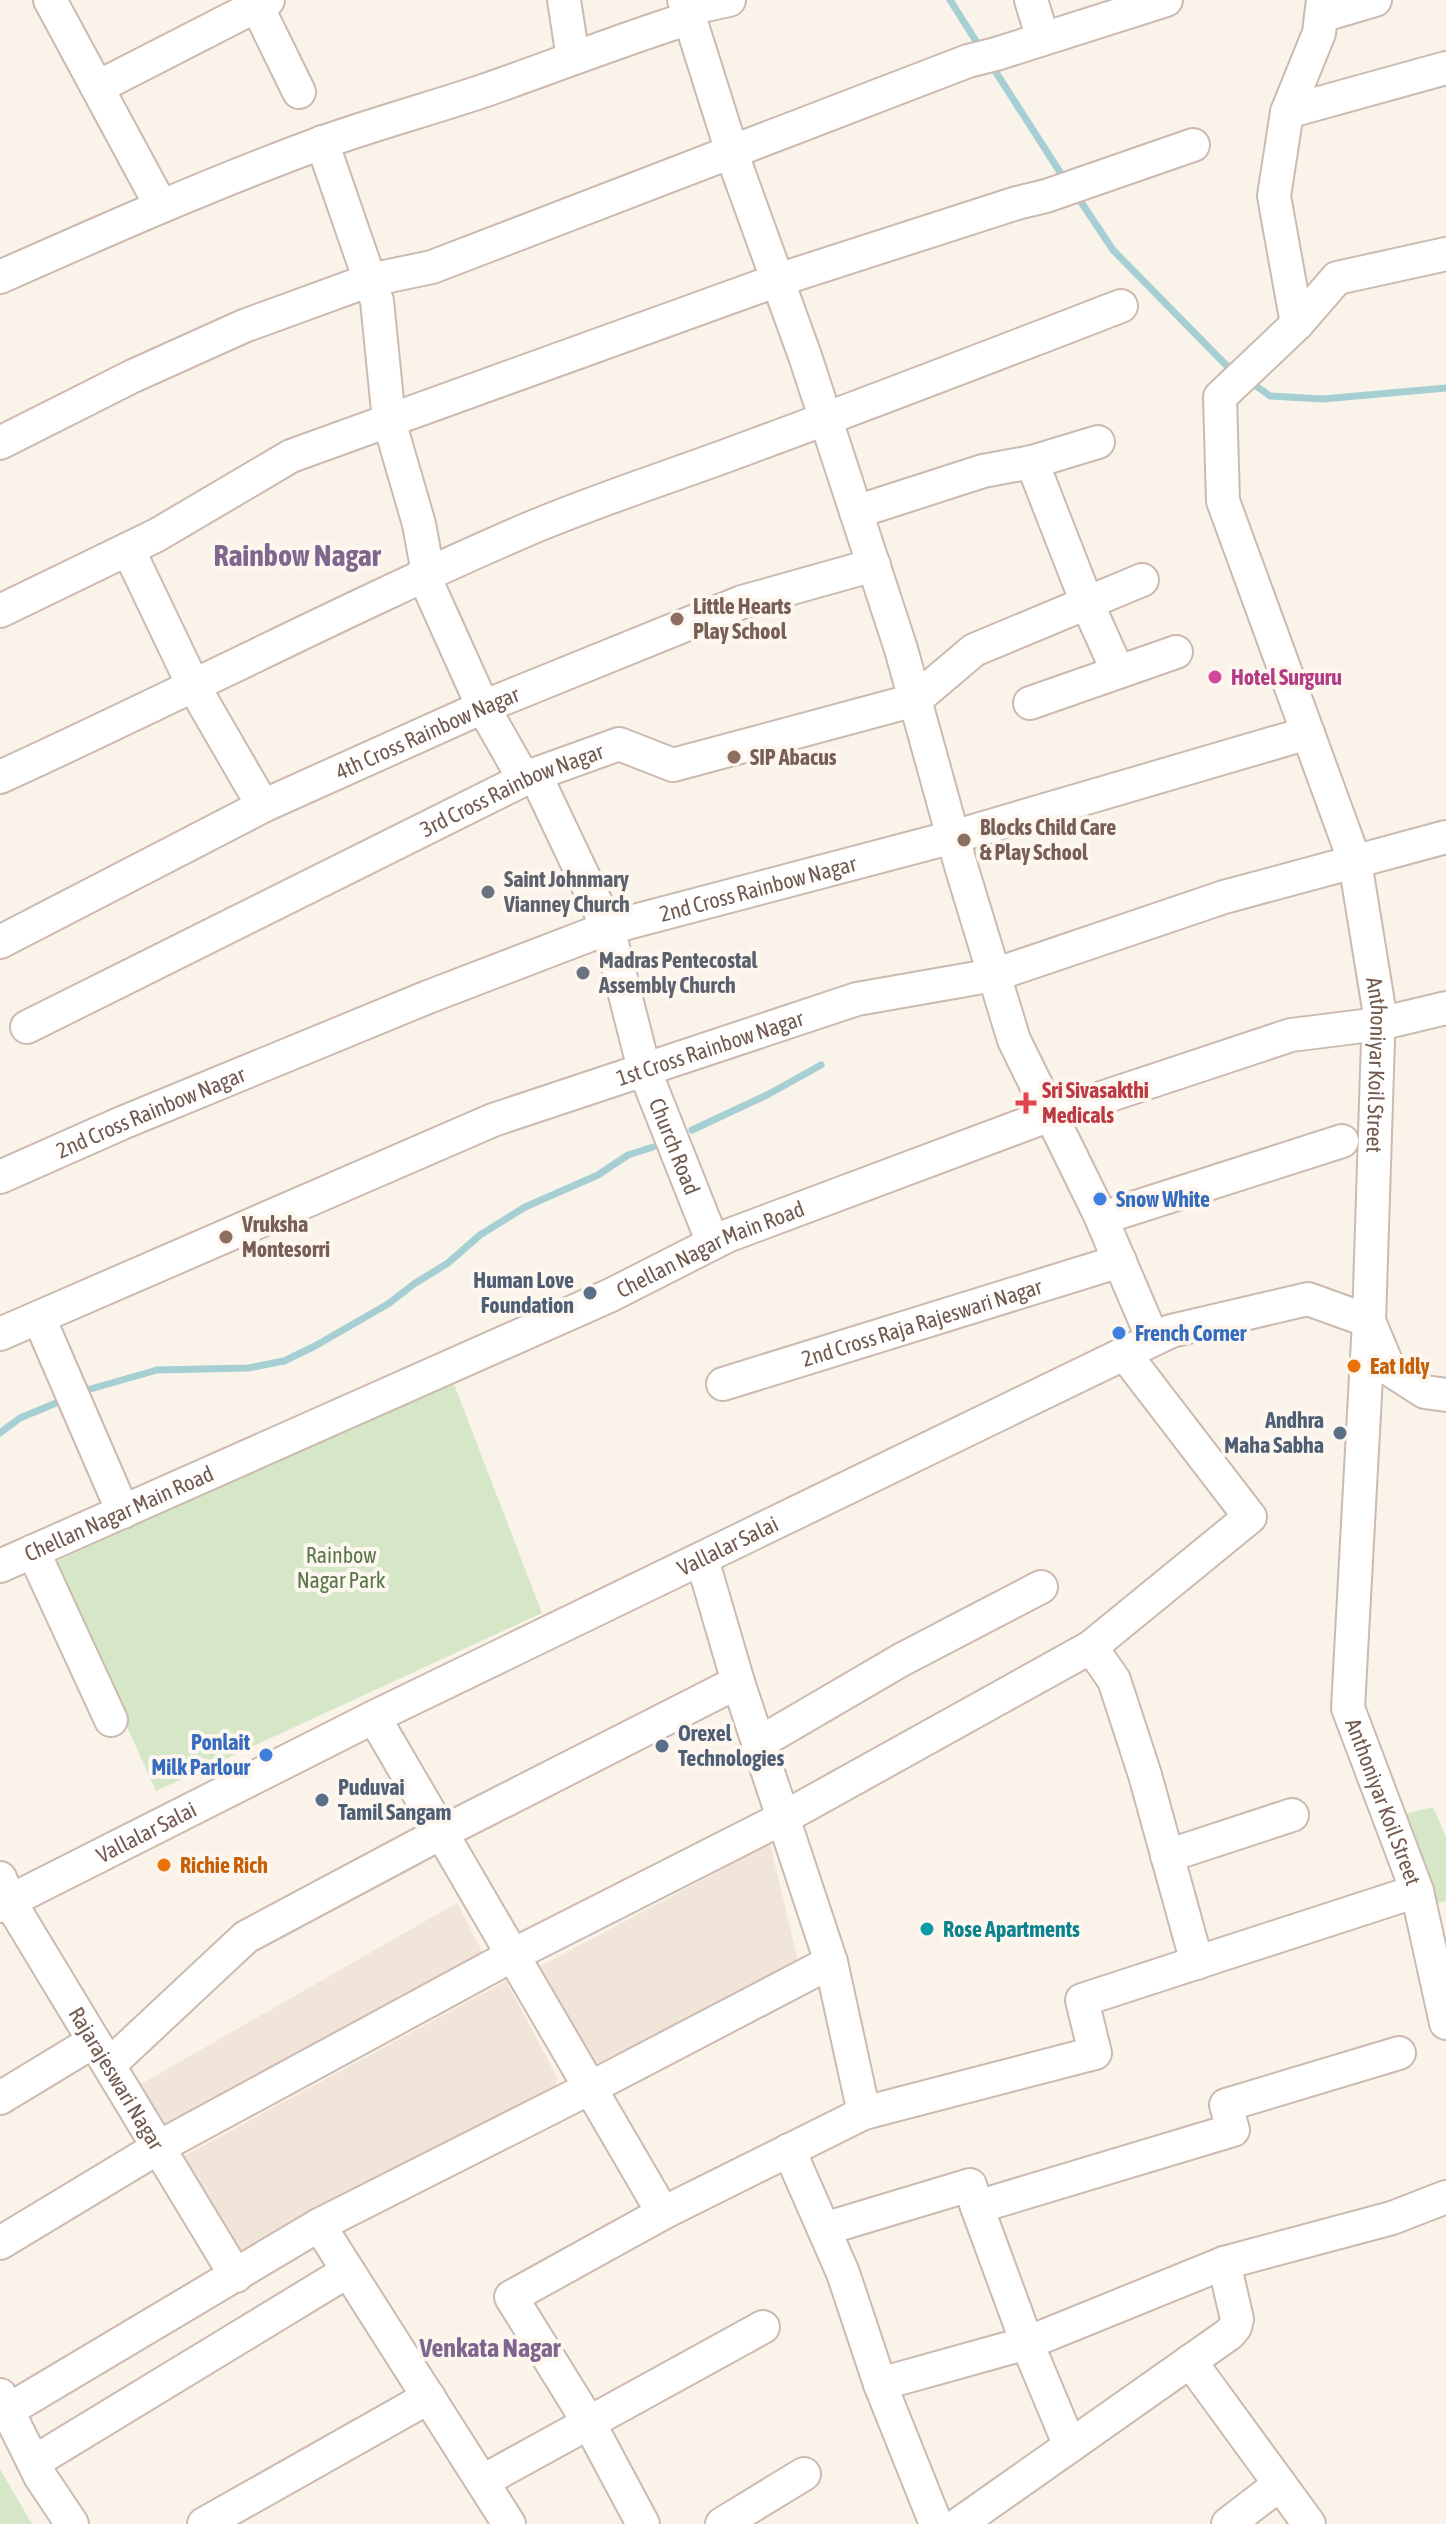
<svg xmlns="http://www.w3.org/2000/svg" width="1446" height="2524" font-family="'Asap Condensed',sans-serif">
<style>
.residential{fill:#f1e4d8}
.green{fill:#d6e7c8}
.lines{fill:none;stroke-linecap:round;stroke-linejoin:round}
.stream{stroke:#a6cfd3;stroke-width:7}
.minor-casing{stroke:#ccbaaf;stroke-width:36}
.minor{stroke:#fff;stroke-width:32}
.education-dot{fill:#8d6e63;stroke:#fdf7ef;stroke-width:3}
.hotel-dot{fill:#d1479c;stroke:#fdf7ef;stroke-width:3}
.worship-dot{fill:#6b7280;stroke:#fdf7ef;stroke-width:3}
.health-dot{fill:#e0444e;stroke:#fdf7ef;stroke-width:3}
.shop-dot{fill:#3f7fe0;stroke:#fdf7ef;stroke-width:3}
.service-dot{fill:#5c6f8a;stroke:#fdf7ef;stroke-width:3}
.food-dot{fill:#e8710a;stroke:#fdf7ef;stroke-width:3}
.culture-dot{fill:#0f9aa8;stroke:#fdf7ef;stroke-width:3}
.labels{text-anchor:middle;stroke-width:8;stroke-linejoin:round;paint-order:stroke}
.education-label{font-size:22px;font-weight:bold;fill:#785e54;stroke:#fdf7ef;text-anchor:start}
.hotel-label{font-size:22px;font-weight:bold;fill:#b23c85;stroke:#fdf7ef;text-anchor:start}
.street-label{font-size:22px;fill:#725a4f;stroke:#fdf7ef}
.worship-label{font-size:22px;font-weight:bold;fill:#5b616d;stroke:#fdf7ef;text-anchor:start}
.health-label{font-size:22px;font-weight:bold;fill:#be3a42;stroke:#fdf7ef;text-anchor:start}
.shop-label{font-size:22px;font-weight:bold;fill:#366cbe;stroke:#fdf7ef;text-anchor:start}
.service-label{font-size:22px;font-weight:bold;fill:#4e5e75;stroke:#fdf7ef;text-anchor:end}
.food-label{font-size:22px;font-weight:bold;fill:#c56008;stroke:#fdf7ef;text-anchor:start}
.park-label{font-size:22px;fill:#587748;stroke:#fdf7ef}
.culture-label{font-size:22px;font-weight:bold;fill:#0d838f;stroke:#fdf7ef;text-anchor:start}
.quarter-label{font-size:26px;font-weight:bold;fill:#7f668e;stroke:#fdf7ef}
.district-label{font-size:30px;font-weight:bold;fill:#7f668e;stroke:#fdf7ef}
</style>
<rect width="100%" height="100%" fill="#faf3e9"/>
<g class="residential">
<path d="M 770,1844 L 799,1965 L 591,2066 L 535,1969 Z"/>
<path d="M 457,1903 L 485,1957 L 158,2135 L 134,2088 Z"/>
<path d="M 506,1981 L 557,2077 L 554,2092 L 236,2263 L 175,2161 Z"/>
</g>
<g class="green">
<path d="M 452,1379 L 542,1613 L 156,1791 L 53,1563 Z"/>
<path d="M 1433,1807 L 1446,1837 L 1446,1901 L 1429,1905 L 1397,1816 Z"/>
<path d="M 0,2469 L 32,2524 L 0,2524 Z"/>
</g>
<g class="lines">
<g class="stream">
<path d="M 950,0 L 981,49"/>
<path d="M 990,63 L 1065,180"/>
<path d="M 1075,193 L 1113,250 L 1225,364 L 1234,371"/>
<path d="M 1248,380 L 1270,396 L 1323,399 L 1446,388"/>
<path d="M 692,1130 L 767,1095 L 821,1065"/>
<path d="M 80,1392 L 157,1370 L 248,1368 L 284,1361 L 315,1346 L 388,1304 L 414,1284 L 448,1263 L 480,1235 L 525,1207 L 598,1175 L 628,1155 L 653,1147"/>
<path d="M 0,1433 L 20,1418 L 61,1401"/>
</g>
<g class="minor-casing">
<g id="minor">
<path d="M 50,0 L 161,206"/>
<path d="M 254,0 L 299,92"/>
<path d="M 564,0 L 573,58"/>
<path d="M 684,0 L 738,171 L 805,356 L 901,649 L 961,866 L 1014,1040 L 1099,1213 L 1153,1339"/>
<path d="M 1031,0 L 1043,39"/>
<path d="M 687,9 L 729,0"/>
<path d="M 1321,16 L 1375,0"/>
<path d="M 98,87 L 268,0"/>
<path d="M 1287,112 L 1446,68"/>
<path id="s1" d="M 322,142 L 377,301 L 389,421 L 419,524 L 426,562 L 424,576 L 483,707 L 520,772 L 533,775 L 541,787 L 608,928 L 644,1069 L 713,1243"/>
<path id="s2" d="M 1446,254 L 1337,278 L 1297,324 L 1220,397 L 1223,501 L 1355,862 L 1379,1009 L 1369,1321 L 1348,1708 L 1417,1891 L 1446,2023"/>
<path d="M 0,277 C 106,230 212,183 321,143 C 374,124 429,109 483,91 C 552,67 620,40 690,18"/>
<path d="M 1297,324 L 1274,196 L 1287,112 L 1319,33 L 1323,0"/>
<path d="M 0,443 L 133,376 L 244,326 L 370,280 L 432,267 L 968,61 L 996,54 L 1166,0"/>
<path d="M 1032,462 L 1087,603 L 1118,672"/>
<path d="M 856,512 L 983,471 L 1032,462 L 1098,442"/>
<path d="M 128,549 L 193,685 L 263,806"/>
<path d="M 0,611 L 157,535 L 291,456 L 778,280 L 1017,203 L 1046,196 L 1193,145"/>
<path d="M 1030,703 L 1176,652"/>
<path d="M 0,777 C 176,697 348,607 526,530 C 601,498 679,474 755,445 C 878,400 999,353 1121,306"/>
<path id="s3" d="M 0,942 L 263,806 L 483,707 L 742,602 L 874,565"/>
<path id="s4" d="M 27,1027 L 533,775 L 619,744 L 673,765 L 915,700 L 974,650 L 1142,580"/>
<path id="s5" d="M 0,1177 L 122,1123 L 428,997 L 608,928 L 953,837 L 1308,733"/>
<path d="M 1102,1218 L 1342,1141"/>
<path d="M 39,1318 L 123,1512"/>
<path id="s6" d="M 0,1334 L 493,1120 L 857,999 L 994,975 L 1224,897 L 1446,837"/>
<path id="s7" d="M 723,1384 L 1120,1261"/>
<path d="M 33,1551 L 111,1720"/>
<path d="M 702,1559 L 738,1682 L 831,1962 L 864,2113"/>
<path id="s8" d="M 0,1566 L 611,1295 L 727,1236 L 1050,1115 L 1291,1035 L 1379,1024 L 1446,1008"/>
<path d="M 1091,1647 L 1114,1680 L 1145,1775 L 1197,1963"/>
<path d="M 374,1717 L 663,2213"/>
<path d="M 759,1743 L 901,1660 L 1041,1587"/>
<path d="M 1167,1856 L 1292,1815"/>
<path id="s9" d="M 0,1878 L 10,1902 L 236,2276"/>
<path id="s10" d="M 0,1906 L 374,1717 L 1171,1331 L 1308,1299 L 1369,1321 L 1389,1369 L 1425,1392 L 1446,1395"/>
<path d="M 109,2065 L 246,1937 L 441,1833 L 738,1682"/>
<path d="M 0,2098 L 94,2041"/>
<path d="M 789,2150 L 843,2273 L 880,2384 L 936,2524"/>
<path d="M 977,2207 L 1027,2343 L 1070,2446"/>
<path d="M 319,2225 L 509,2524"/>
<path d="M 824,2229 L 970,2185 L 977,2207 L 1233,2130 L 1226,2105 L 1399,2053"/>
<path d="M 0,2243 L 159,2147 L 513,1955 L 783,1818 L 1091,1647 L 1250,1517 L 1124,1353"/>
<path d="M 1190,2361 L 1309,2524"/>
<path d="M 880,2384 L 1027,2343 L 1224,2263 L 1392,2218 L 1446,2197"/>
<path d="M 0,2395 L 40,2476 L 72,2524"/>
<path d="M 0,2415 L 319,2225 L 590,2088 L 831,1962"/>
<path d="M 34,2462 L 348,2271"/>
<path d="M 483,2481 L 763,2327"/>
<path d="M 204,2524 L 429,2397"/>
<path d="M 643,2524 L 589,2423 L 511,2297 L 663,2213 L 864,2113 L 1095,2053 L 1082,2000 L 1417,1891"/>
<path d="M 722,2524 L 804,2474"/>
<path d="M 959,2524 L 1229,2334 L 1235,2327 L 1237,2319 L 1224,2263"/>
<path d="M 1228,2524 L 1280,2484"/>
</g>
</g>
<use href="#minor" class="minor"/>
</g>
<g class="education-dot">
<circle cx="677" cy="619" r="8"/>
<circle cx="734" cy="757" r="8"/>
<circle cx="964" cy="840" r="8"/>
<circle cx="226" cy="1237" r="8"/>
</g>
<circle class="hotel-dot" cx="1215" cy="677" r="8"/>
<g class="worship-dot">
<circle cx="488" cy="892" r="8"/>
<circle cx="583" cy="973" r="8"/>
</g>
<path class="health-dot" d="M1022 1091h8v8h8v8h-8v8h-8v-8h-8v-8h8z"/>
<g class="shop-dot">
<circle cx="1100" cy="1199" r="8"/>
<circle cx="1119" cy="1333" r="8"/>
<circle cx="266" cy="1755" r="8"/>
</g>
<g class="service-dot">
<circle cx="590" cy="1293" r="8"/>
<circle cx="1340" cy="1433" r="8"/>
<circle cx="662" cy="1746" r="8"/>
<circle cx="322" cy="1800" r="8"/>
</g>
<g class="food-dot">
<circle cx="1354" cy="1366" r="8"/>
<circle cx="164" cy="1865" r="8"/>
</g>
<circle class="culture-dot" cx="927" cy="1929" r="8"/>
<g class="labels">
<g class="education-label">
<text x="693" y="614">Little Hearts<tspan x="693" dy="25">Play School</tspan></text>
<text x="750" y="765">SIP Abacus</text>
<text x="980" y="835">Blocks Child Care<tspan x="980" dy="25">&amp; Play School</tspan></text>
<text x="242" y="1232">Vruksha<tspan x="242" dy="25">Montesorri</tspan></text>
</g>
<g class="hotel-label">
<text x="1231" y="685">Hotel Surguru</text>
</g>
<g class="street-label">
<text dy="8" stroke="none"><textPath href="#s3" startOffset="476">4th Cross Rainbow Nagar</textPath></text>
<text dy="8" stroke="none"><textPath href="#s4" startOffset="540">3rd Cross Rainbow Nagar</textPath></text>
<text dy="8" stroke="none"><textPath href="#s5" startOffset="812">2nd Cross Rainbow Nagar</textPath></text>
<text dy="8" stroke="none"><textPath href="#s6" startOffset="766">1st Cross Rainbow Nagar</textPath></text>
<text dy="8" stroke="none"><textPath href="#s2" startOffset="972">Anthoniyar Koil Street</textPath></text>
<text dy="8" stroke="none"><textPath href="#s5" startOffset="164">2nd Cross Rainbow Nagar</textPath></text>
<text dy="8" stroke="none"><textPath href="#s1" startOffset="1080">Church Road</textPath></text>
<text dy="8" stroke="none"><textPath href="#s8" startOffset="778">Chellan Nagar Main Road</textPath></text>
<text dy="8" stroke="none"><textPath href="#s7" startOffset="208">2nd Cross Raja Rajeswari Nagar</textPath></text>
<text dy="8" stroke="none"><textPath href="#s8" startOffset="130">Chellan Nagar Main Road</textPath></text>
<text dy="8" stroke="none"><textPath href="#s10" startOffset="812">Vallalar Salai</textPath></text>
<text dy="8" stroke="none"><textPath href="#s2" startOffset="1716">Anthoniyar Koil Street</textPath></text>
<text dy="8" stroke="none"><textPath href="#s10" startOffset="164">Vallalar Salai</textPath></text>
<text dy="8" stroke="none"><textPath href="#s9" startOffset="232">Rajarajeswari Nagar</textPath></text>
</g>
<g class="worship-label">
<text x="504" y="887">Saint Johnmary<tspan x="504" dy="25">Vianney Church</tspan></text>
<text x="599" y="968">Madras Pentecostal<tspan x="599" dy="25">Assembly Church</tspan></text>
</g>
<g class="health-label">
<text x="1042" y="1098">Sri Sivasakthi<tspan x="1042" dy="25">Medicals</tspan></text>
</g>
<g class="shop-label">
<text x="1116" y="1207">Snow White</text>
<text x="1135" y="1341">French Corner</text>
<text x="250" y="1750" text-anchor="end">Ponlait<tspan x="250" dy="25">Milk Parlour</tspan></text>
</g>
<g class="service-label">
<text x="574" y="1288">Human Love<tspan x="574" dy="25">Foundation</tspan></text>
<text x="1324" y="1428">Andhra<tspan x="1324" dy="25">Maha Sabha</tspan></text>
<text x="678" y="1741" text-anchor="start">Orexel<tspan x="678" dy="25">Technologies</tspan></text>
<text x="338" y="1795" text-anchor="start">Puduvai<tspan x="338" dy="25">Tamil Sangam</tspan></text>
</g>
<g class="food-label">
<text x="1370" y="1374">Eat Idly</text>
<text x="180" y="1873">Richie Rich</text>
</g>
<g class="park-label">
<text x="341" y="1563">Rainbow<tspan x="341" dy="25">Nagar Park</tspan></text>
</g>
<g class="culture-label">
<text x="943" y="1937">Rose Apartments</text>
</g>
<g class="quarter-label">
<text x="490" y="2357">Venkata Nagar</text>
</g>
<g class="district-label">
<text x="297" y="566">Rainbow Nagar</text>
</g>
</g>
</svg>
